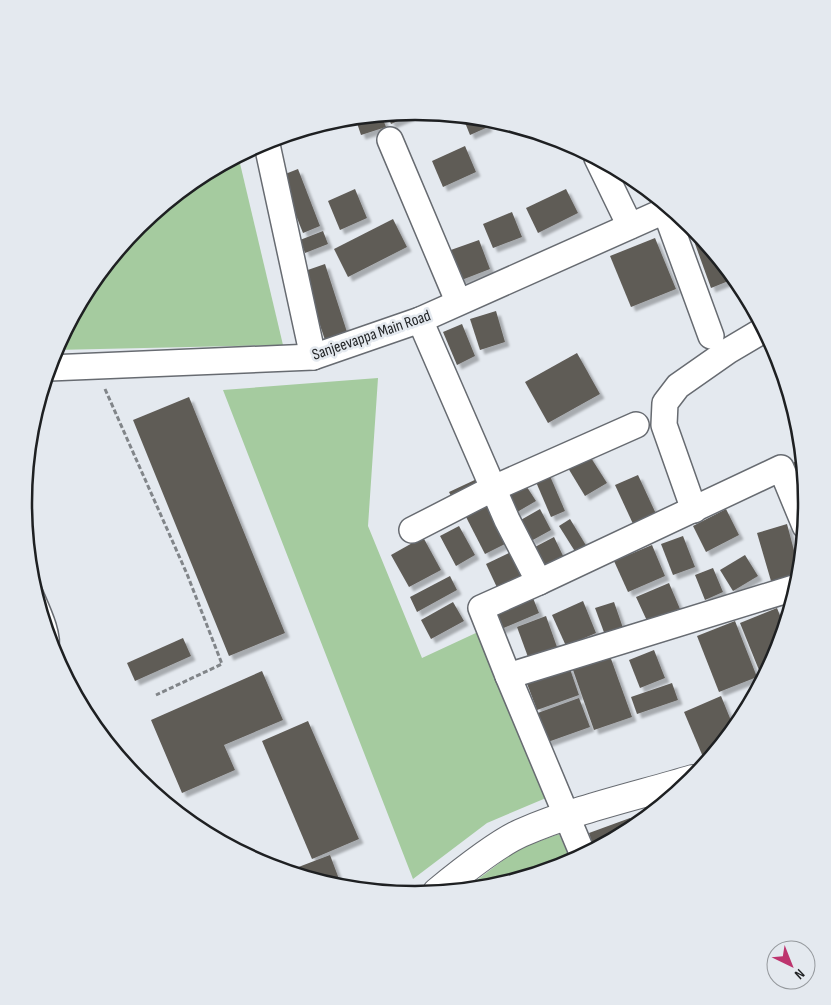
<svg xmlns="http://www.w3.org/2000/svg" width="831" height="1005" font-family="'Sofia Sans Condensed',sans-serif">
<style>
.green{fill:#a5cb9f}
.building{fill:#5f5b56;filter:url(#shadow)}
.lines{fill:none;stroke-linecap:round;stroke-linejoin:round}
.service-casing{stroke:#676b71;stroke-width:15}
.minor-casing{stroke:#676b71;stroke-width:28}
.tertiary-casing{stroke:#676b71;stroke-width:30}
.path{stroke:#818589;stroke-width:3;stroke-dasharray:5 2.5;stroke-linecap:butt}
.service{stroke:#fff;stroke-width:12}
.minor{stroke:#fff;stroke-width:25}
.tertiary{stroke:#fff;stroke-width:28}
.labels{text-anchor:middle;stroke-width:5;stroke-linejoin:round;paint-order:stroke}
.street-label{font-size:16px;fill:#1e2022;stroke:#e4e9ef}
.rim{fill:none;stroke:#1e2022;stroke-width:2.5}
</style>
<defs>
<filter id="shadow"><feDropShadow dx="4.5" dy="4.5" stdDeviation="1" flood-color="#0004"/></filter>
</defs>
<rect width="100%" height="100%" fill="#e4e9ef"/>
<g class="green">
<path d="M 238,155 L 283,345 L 55,350 L 90,285 L 139,225 L 198,177 Z"/>
<path d="M 378,378 L 368,526 L 422,658 L 478,632 L 546,798 L 487,823 L 413,879 L 223,390 Z"/>
<path d="M 559,834 L 571,861 L 492,887 L 465,889 L 518,849 Z"/>
</g>
<g class="building">
<path d="M 416,111 L 422,111 L 391,124 L 387,114 Z"/>
<path d="M 381,114 L 386,127 L 361,135 L 355,117 Z"/>
<path d="M 462,115 L 484,118 L 488,127 L 470,135 Z"/>
<path d="M 465,146 L 476,172 L 443,187 L 432,161 Z"/>
<path d="M 298,169 L 320,226 L 303,233 L 280,176 Z"/>
<path d="M 355,189 L 367,218 L 340,230 L 328,201 Z"/>
<path d="M 566,189 L 578,213 L 538,233 L 526,208 Z"/>
<path d="M 512,212 L 522,237 L 493,248 L 483,224 Z"/>
<path d="M 393,219 L 407,247 L 348,277 L 334,249 Z"/>
<path d="M 323,231 L 328,244 L 305,253 L 300,240 Z"/>
<path d="M 655,238 L 676,289 L 631,307 L 610,256 Z"/>
<path d="M 702,238 L 736,278 L 711,288 L 694,241 Z"/>
<path d="M 479,240 L 490,269 L 459,281 L 448,251 Z"/>
<path d="M 325,264 L 347,332 L 325,340 L 302,272 Z"/>
<path d="M 496,311 L 505,342 L 480,350 L 470,319 Z"/>
<path d="M 462,324 L 475,356 L 457,365 L 443,332 Z"/>
<path d="M 577,353 L 600,394 L 548,423 L 525,382 Z"/>
<path d="M 189,397 L 285,633 L 229,656 L 133,420 Z"/>
<path d="M 586,450 L 607,483 L 585,496 L 565,463 Z"/>
<path d="M 803,458 L 805,483 L 797,486 L 788,465 Z"/>
<path d="M 547,469 L 565,511 L 551,517 L 533,475 Z"/>
<path d="M 638,475 L 657,516 L 634,526 L 615,485 Z"/>
<path d="M 479,478 L 486,491 L 456,506 L 449,492 Z"/>
<path d="M 525,484 L 536,501 L 512,515 L 501,498 Z"/>
<path d="M 488,502 L 509,542 L 485,554 L 465,515 Z"/>
<path d="M 540,509 L 551,530 L 531,541 L 519,521 Z"/>
<path d="M 726,509 L 739,535 L 706,552 L 693,526 Z"/>
<path d="M 570,519 L 587,547 L 576,553 L 559,526 Z"/>
<path d="M 787,524 L 800,573 L 771,581 L 757,533 Z"/>
<path d="M 459,526 L 475,555 L 456,566 L 440,536 Z"/>
<path d="M 683,536 L 695,567 L 673,575 L 661,544 Z"/>
<path d="M 423,537 L 441,570 L 409,587 L 391,555 Z"/>
<path d="M 554,537 L 565,560 L 543,570 L 533,548 Z"/>
<path d="M 652,545 L 665,576 L 628,592 L 614,561 Z"/>
<path d="M 511,552 L 526,585 L 501,596 L 486,564 Z"/>
<path d="M 745,555 L 758,576 L 733,591 L 720,570 Z"/>
<path d="M 713,568 L 723,592 L 705,600 L 695,575 Z"/>
<path d="M 450,576 L 457,590 L 417,612 L 410,597 Z"/>
<path d="M 669,583 L 680,609 L 648,623 L 636,597 Z"/>
<path d="M 533,598 L 539,613 L 499,630 L 493,615 Z"/>
<path d="M 583,601 L 596,633 L 566,646 L 552,615 Z"/>
<path d="M 453,602 L 464,621 L 431,639 L 421,620 Z"/>
<path d="M 614,602 L 623,628 L 605,635 L 595,608 Z"/>
<path d="M 793,602 L 788,619 L 783,605 Z"/>
<path d="M 777,608 L 785,628 L 777,653 L 763,680 L 740,623 Z"/>
<path d="M 546,616 L 557,647 L 528,657 L 517,627 Z"/>
<path d="M 735,621 L 757,677 L 719,692 L 697,636 Z"/>
<path d="M 183,638 L 191,656 L 135,681 L 127,663 Z"/>
<path d="M 654,650 L 665,678 L 640,688 L 629,660 Z"/>
<path d="M 610,656 L 632,717 L 594,730 L 573,670 Z"/>
<path d="M 569,666 L 579,695 L 537,710 L 526,681 Z"/>
<path d="M 262,671 L 283,720 L 224,745 L 235,770 L 182,793 L 151,720 Z"/>
<path d="M 672,683 L 678,700 L 637,714 L 631,697 Z"/>
<path d="M 721,696 L 734,728 L 706,764 L 684,712 Z"/>
<path d="M 579,698 L 590,727 L 545,743 L 535,714 Z"/>
<path d="M 308,721 L 359,839 L 312,859 L 262,741 Z"/>
<path d="M 630,818 L 633,828 L 594,849 L 589,833 Z"/>
<path d="M 330,855 L 342,887 L 288,871 Z"/>
</g>
<g class="lines">
<g class="service-casing">
<path id="service" d="M 33,584 C 39,600 57,633 52,649"/>
</g>
<g class="minor-casing">
<g id="minor">
<path d="M 266,140 L 313,357"/>
<path d="M 390,140 L 458,301"/>
<path d="M 597,158 L 630,226"/>
<path d="M 665,210 L 711,336"/>
<path d="M 420,320 L 507,520 L 539,582 L 781,468 L 805,526"/>
<path d="M 49,368 L 313,357 L 420,320 L 671,208"/>
<path d="M 694,510 L 664,425 L 665,403 L 678,386 L 728,351 L 765,329"/>
<path d="M 412,530 L 494,488 L 636,425"/>
<path d="M 508,676 L 481,608 L 539,582"/>
<path d="M 583,855 L 508,676 L 797,587"/>
</g>
</g>
<g class="tertiary-casing">
<path id="tertiary" d="M 437,892 C 459,874 496,844 521,833 C 576,809 636,796 693,779"/>
</g>
<path class="path" d="M 105,389 L 187,574 L 222,664 L 156,695"/>
<use href="#service" class="service"/>
<use href="#minor" class="minor"/>
<use href="#tertiary" class="tertiary"/>
</g>
<g class="labels">
<g class="street-label">
<text transform="translate(371 334) rotate(-19)" y="6">Sanjeevappa Main Road</text>
</g>
</g>
<path d="M0 0H831V1005H0ZM32 503a383 383 0 1 1 766 0a383 383 0 1 1-766 0Z" fill="#e4e9ef" fill-rule="evenodd"/>
<path class="rim" d="M32 503a383 383 0 1 1 766 0a383 383 0 1 1-766 0Z"/>
<g transform="translate(791 965) rotate(137)"><circle r="24" fill="#e4e9ef" stroke="#95999d"/>
<path d="M0-4L9 19L0 12L-9 19Z" fill="#bd346e"/>
<text y="-8" font-size="14" font-weight="bold" text-anchor="middle" fill="#1e2022">N</text>
</g>
</svg>
